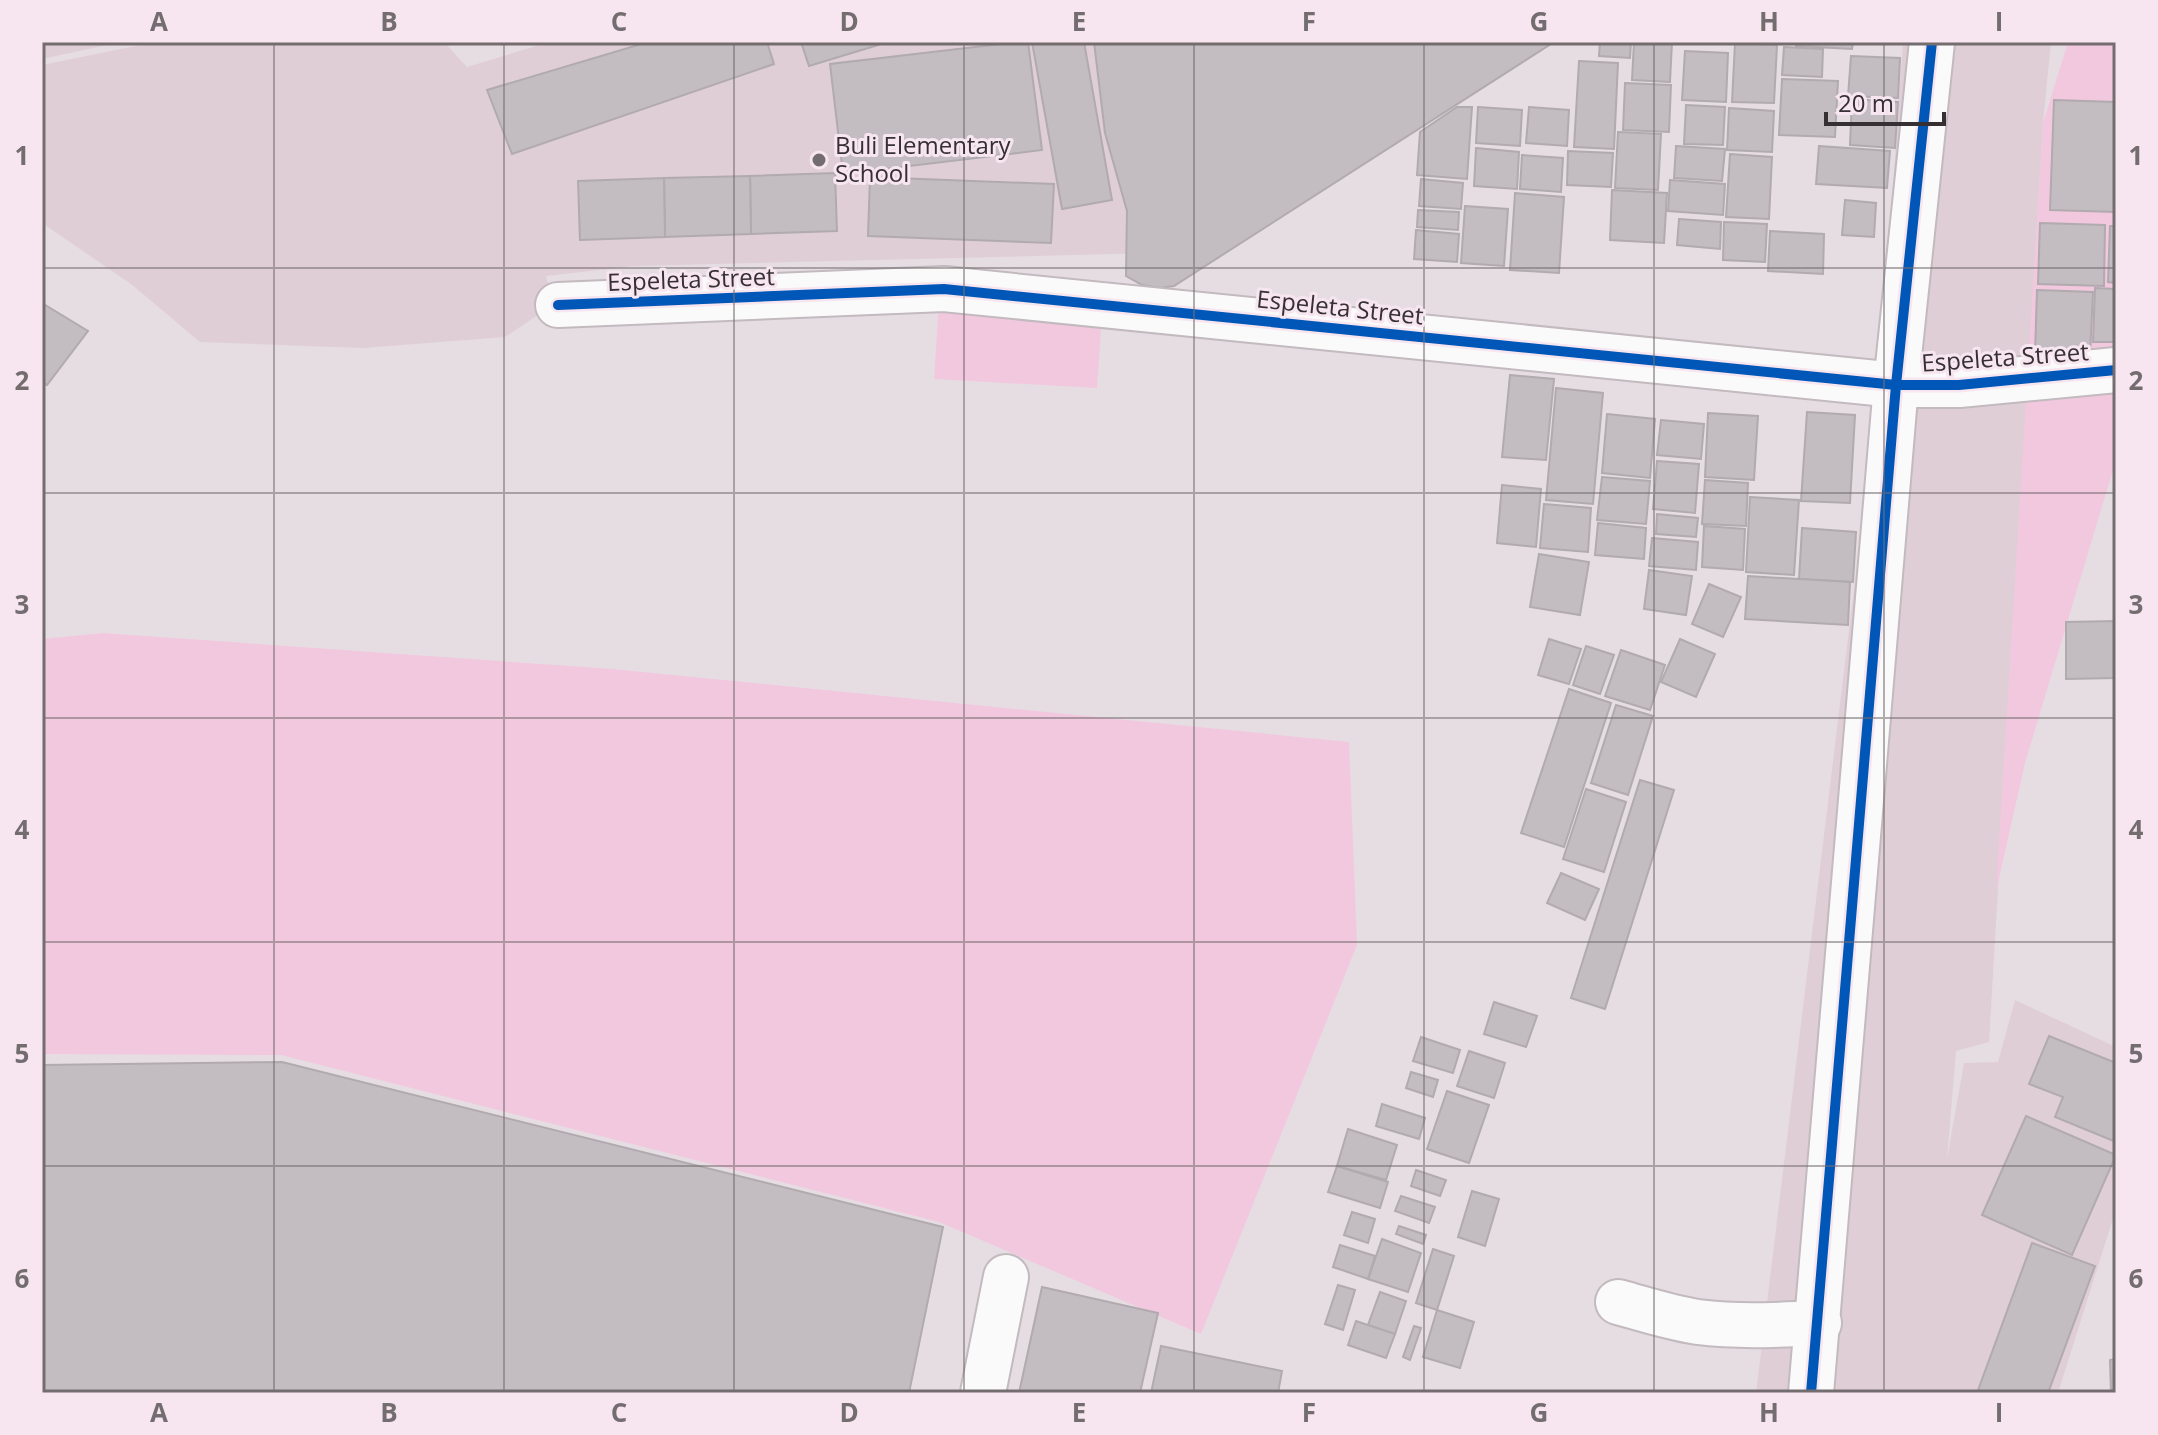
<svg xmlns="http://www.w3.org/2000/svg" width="2158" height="1435" font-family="'Open Sans',sans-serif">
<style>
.built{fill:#e0ced7}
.green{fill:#f2c8df}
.building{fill:#c3bcc0;stroke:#b1aaae;stroke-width:2}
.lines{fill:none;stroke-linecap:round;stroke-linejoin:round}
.minor-casing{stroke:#c2babe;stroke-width:48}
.minor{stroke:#fbfafb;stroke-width:44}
.cycleway-casing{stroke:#f7e6ef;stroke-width:15}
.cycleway{stroke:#0057b8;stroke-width:10}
.grid{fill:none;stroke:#746d70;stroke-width:2;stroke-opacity:0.55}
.poi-dot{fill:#746d70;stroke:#f7e6ef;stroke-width:3}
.labels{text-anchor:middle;stroke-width:6;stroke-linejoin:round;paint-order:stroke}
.poi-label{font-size:24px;fill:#363033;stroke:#f7e6ef;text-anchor:start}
.street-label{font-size:24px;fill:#363033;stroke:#f7e6ef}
.neatline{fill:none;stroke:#746d70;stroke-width:3}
.grid-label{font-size:26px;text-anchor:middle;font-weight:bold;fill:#746d70}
</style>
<rect width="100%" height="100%" fill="#e6dde2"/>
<g class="built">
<path d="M 42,42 L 121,42 L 42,59 Z"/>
<path d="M 155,42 L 444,42 L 467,67 L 549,42 L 1114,42 L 1153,253 L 635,266 L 546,276 L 553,305 L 505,337 L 363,348 L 200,342 L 131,284 L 42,223 L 42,65 Z"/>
<path d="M 1903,42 L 2051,42 L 2043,123 L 1989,1042 L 1956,1051 L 1947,1159 L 1964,1063 L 1998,1062 L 2015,1000 L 2116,1047 L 2116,1209 L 2058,1393 L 1756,1393 L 1879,384 Z"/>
</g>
<g class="green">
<path d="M 2068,42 L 2116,42 L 2116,460 L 2025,763 L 1996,892 L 2043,123 Z"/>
<path d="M 939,304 L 1102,313 L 1097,388 L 934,379 Z"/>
<path d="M 103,633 L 612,669 L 1349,742 L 1357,945 L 1201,1334 L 939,1222 L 281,1055 L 42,1054 L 42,639 Z"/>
</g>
<g class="building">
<path d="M 648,42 L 767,42 L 774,64 L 512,154 L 487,90 Z"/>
<path d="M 801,42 L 888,42 L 809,66 Z"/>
<path d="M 1018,42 L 1028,42 L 1042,150 L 843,174 L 830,64 Z"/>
<path d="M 1032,42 L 1084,42 L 1112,200 L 1062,209 Z"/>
<path d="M 1094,42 L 1554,42 L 1174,286 L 1160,288 L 1142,285 L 1126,276 L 1127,211 L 1105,133 Z"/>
<path d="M 1600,42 L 1631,42 L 1630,58 L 1599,56 Z"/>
<path d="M 1634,42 L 1672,42 L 1670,82 L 1632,80 Z"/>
<path d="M 1796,42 L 1853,42 L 1852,49 L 1796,46 Z"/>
<path d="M 1735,43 L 1777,45 L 1774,103 L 1732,102 Z"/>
<path d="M 1784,47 L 1823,49 L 1822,77 L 1782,75 Z"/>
<path d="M 1685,51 L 1728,53 L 1726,102 L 1682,100 Z"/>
<path d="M 1851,56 L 1900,58 L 1898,98 L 1848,96 Z"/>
<path d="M 1579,61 L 1618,63 L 1614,149 L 1574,147 Z"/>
<path d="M 1782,79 L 1838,81 L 1835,137 L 1779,135 Z"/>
<path d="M 1625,83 L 1671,85 L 1669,132 L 1623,130 Z"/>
<path d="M 1852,99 L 1898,102 L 1895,148 L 1850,145 Z"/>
<path d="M 2054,100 L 2116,102 L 2116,212 L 2050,210 Z"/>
<path d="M 1686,105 L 1725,107 L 1723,145 L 1684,144 Z"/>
<path d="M 1457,107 L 1472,107 L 1467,179 L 1417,175 L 1420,132 Z"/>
<path d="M 1478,107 L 1522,110 L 1520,146 L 1476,143 Z"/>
<path d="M 1529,107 L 1569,110 L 1567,146 L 1526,143 Z"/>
<path d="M 1729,108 L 1774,111 L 1772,152 L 1727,150 Z"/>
<path d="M 1618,132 L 1661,134 L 1658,190 L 1615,188 Z"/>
<path d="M 1676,146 L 1725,149 L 1722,181 L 1674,178 Z"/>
<path d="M 1819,146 L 1890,151 L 1887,188 L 1816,184 Z"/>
<path d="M 1476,148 L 1519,152 L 1517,189 L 1474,186 Z"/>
<path d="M 1568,151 L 1613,153 L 1611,187 L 1567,185 Z"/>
<path d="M 1730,154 L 1772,157 L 1769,219 L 1726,217 Z"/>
<path d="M 1522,155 L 1563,158 L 1561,192 L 1520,189 Z"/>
<path d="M 835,173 L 837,231 L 751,234 L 750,176 Z"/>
<path d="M 750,176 L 751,234 L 665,237 L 664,178 Z"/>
<path d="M 870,177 L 1054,184 L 1051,243 L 868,236 Z"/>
<path d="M 664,178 L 665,237 L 580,240 L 578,181 Z"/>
<path d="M 1421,179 L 1463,183 L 1461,209 L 1419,206 Z"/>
<path d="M 1670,180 L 1725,184 L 1723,215 L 1668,211 Z"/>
<path d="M 1612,190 L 1667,193 L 1664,243 L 1610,240 Z"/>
<path d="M 1515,193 L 1564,197 L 1559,273 L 1510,270 Z"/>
<path d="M 1845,200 L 1876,203 L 1874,237 L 1842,235 Z"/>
<path d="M 1465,206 L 1508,209 L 1504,266 L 1461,263 Z"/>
<path d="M 1418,210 L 1459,212 L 1458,230 L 1417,227 Z"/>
<path d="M 1679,219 L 1721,222 L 1720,249 L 1677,245 Z"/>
<path d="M 1724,222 L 1767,224 L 1765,262 L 1723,260 Z"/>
<path d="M 2040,223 L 2105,225 L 2104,286 L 2038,284 Z"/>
<path d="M 2110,226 L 2116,226 L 2116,283 L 2108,282 Z"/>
<path d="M 1416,230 L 1459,234 L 1457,262 L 1414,259 Z"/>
<path d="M 1770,231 L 1824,234 L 1823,274 L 1768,271 Z"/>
<path d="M 2095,288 L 2116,289 L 2116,342 L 2093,342 Z"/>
<path d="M 2037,290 L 2093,292 L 2090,355 L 2035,353 Z"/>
<path d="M 42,303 L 88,331 L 47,385 L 42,383 Z"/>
<path d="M 1510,375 L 1554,379 L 1546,460 L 1502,457 Z"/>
<path d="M 1556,388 L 1603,393 L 1593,504 L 1546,500 Z"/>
<path d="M 1807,412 L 1855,415 L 1850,503 L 1801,501 Z"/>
<path d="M 1708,413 L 1758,416 L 1754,480 L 1705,477 Z"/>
<path d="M 1607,414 L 1655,419 L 1650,478 L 1602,473 Z"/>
<path d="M 1661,420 L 1704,424 L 1701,459 L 1657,455 Z"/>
<path d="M 1657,461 L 1699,464 L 1695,513 L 1653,509 Z"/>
<path d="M 1602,477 L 1650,481 L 1646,524 L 1597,520 Z"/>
<path d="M 1705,480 L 1748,483 L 1746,526 L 1702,524 Z"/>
<path d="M 1502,485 L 1541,489 L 1536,547 L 1497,543 Z"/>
<path d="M 1750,497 L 1799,500 L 1794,575 L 1746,572 Z"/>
<path d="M 1544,504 L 1591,508 L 1588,552 L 1540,548 Z"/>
<path d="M 1657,514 L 1698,518 L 1696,537 L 1656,534 Z"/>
<path d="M 1598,523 L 1646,528 L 1644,559 L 1595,555 Z"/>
<path d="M 1704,526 L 1745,529 L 1743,570 L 1702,567 Z"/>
<path d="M 1802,528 L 1856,532 L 1853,582 L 1799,579 Z"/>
<path d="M 1652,538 L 1698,542 L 1696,570 L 1649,566 Z"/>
<path d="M 1539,554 L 1589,562 L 1580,615 L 1530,607 Z"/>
<path d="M 1649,570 L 1692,576 L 1686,615 L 1644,609 Z"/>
<path d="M 1748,576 L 1850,582 L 1848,625 L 1745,619 Z"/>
<path d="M 1709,584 L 1741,597 L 1723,637 L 1692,624 Z"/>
<path d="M 2116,621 L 2116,678 L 2066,679 L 2066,622 Z"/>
<path d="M 1549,639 L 1581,649 L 1569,684 L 1538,675 Z"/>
<path d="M 1680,639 L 1715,654 L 1696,697 L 1661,682 Z"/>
<path d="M 1586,646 L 1614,655 L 1600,694 L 1573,685 Z"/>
<path d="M 1621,650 L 1665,665 L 1650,710 L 1605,696 Z"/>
<path d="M 1569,689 L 1611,703 L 1564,847 L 1521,833 Z"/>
<path d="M 1616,705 L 1653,716 L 1628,795 L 1591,783 Z"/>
<path d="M 1640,780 L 1674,790 L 1605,1009 L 1571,998 Z"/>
<path d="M 1586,789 L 1626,802 L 1604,872 L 1563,859 Z"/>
<path d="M 1561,873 L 1599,889 L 1585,920 L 1547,903 Z"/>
<path d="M 1494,1002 L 1537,1016 L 1526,1047 L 1484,1034 Z"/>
<path d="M 2049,1036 L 2116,1063 L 2116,1142 L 2055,1117 L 2063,1097 L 2029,1084 Z"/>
<path d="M 1421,1037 L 1460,1050 L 1453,1073 L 1413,1061 Z"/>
<path d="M 1469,1051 L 1505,1063 L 1494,1098 L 1457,1086 Z"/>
<path d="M 282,1062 L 943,1227 L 909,1393 L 42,1393 L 42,1065 Z"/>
<path d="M 1411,1072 L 1438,1080 L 1433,1097 L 1406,1088 Z"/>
<path d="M 1447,1091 L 1489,1105 L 1469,1163 L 1427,1149 Z"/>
<path d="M 1382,1104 L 1425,1118 L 1419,1139 L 1376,1126 Z"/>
<path d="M 2026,1116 L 2116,1155 L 2072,1255 L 1982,1215 Z"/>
<path d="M 1348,1129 L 1397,1145 L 1386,1180 L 1337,1166 Z"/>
<path d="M 1337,1166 L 1388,1182 L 1380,1208 L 1328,1192 Z"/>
<path d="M 1416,1170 L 1446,1180 L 1440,1196 L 1411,1186 Z"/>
<path d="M 1472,1191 L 1499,1199 L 1485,1246 L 1458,1237 Z"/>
<path d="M 1401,1196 L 1435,1207 L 1429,1223 L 1395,1211 Z"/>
<path d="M 1352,1212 L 1375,1219 L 1368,1243 L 1344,1235 Z"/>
<path d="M 1399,1226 L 1426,1235 L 1423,1244 L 1396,1234 Z"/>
<path d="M 1382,1239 L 1421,1253 L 1408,1292 L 1368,1279 Z"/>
<path d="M 2032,1243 L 2095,1266 L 2048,1393 L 1977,1393 Z"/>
<path d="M 1340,1245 L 1375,1256 L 1368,1279 L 1333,1267 Z"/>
<path d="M 1433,1249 L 1454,1256 L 1437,1310 L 1416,1303 Z"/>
<path d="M 1338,1285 L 1355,1290 L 1343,1330 L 1325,1324 Z"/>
<path d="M 1042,1287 L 1158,1313 L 1140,1393 L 1019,1393 Z"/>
<path d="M 1380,1292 L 1406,1301 L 1395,1334 L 1368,1325 Z"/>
<path d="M 1437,1310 L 1474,1322 L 1460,1368 L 1423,1357 Z"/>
<path d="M 1356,1321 L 1395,1334 L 1386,1358 L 1348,1345 Z"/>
<path d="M 1414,1326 L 1421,1328 L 1410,1360 L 1403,1357 Z"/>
<path d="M 1161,1346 L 1282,1371 L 1278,1393 L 1151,1393 Z"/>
<path d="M 2116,1359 L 2116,1393 L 2111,1393 L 2110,1360 Z"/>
</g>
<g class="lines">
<g class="minor-casing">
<g id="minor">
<path d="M 558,305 L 944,289 L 1896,385 L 1959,385 L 2116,370"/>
<path d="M 1618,1302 C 1644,1309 1671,1318 1698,1322 C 1738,1327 1778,1325 1819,1323"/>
<path d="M 983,1393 L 1006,1277"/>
<path d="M 1811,1393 L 1896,385 L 1932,42"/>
</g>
</g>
<use href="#minor" class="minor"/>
<g class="cycleway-casing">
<g id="cycleway">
<path d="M 558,305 L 944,289 L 1896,385 L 1959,385 L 2116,370"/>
<path d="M 1811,1393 L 1896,385 L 1932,42"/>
</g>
</g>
<use href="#cycleway" class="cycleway"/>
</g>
<path class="grid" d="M 274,42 L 274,1393M 504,42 L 504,1393M 734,42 L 734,1393M 964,42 L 964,1393M 1194,42 L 1194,1393M 1424,42 L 1424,1393M 1654,42 L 1654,1393M 1884,42 L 1884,1393M 42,268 L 2116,268M 42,493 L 2116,493M 42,718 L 2116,718M 42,942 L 2116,942M 42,1166 L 2116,1166"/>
<circle class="poi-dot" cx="819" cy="160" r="8"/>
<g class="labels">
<g class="poi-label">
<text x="835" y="154">Buli Elementary<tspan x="835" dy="28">School</tspan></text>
</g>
<g class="street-label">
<text transform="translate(691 280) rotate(-2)" y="8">Espeleta Street</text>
<text transform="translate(1340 308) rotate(6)" y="8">Espeleta Street</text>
<text transform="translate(2005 358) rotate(-4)" y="8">Espeleta Street</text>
</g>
</g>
<rect width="2158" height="1435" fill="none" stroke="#f7e6ef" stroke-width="88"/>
<path d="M1826 112v12h118v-12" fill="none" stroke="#363033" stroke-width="4"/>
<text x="1838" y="112" font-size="24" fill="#363033" stroke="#f7e6ef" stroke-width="6" paint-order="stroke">20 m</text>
<rect x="44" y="44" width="2070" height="1347" class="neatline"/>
<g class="grid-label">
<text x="159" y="31">A</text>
<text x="389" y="31">B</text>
<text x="619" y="31">C</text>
<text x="849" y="31">D</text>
<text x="1079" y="31">E</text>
<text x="1309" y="31">F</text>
<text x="1539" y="31">G</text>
<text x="1769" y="31">H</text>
<text x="1999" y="31">I</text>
<text x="22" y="165">1</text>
<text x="2136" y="165">1</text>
<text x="22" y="390">2</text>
<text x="2136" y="390">2</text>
<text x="22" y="614">3</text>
<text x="2136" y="614">3</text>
<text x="22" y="839">4</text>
<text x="2136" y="839">4</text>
<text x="22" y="1063">5</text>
<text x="2136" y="1063">5</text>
<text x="22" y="1288">6</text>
<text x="2136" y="1288">6</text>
<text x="159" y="1422">A</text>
<text x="389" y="1422">B</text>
<text x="619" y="1422">C</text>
<text x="849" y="1422">D</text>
<text x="1079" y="1422">E</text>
<text x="1309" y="1422">F</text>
<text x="1539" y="1422">G</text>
<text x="1769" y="1422">H</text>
<text x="1999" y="1422">I</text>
</g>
</svg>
